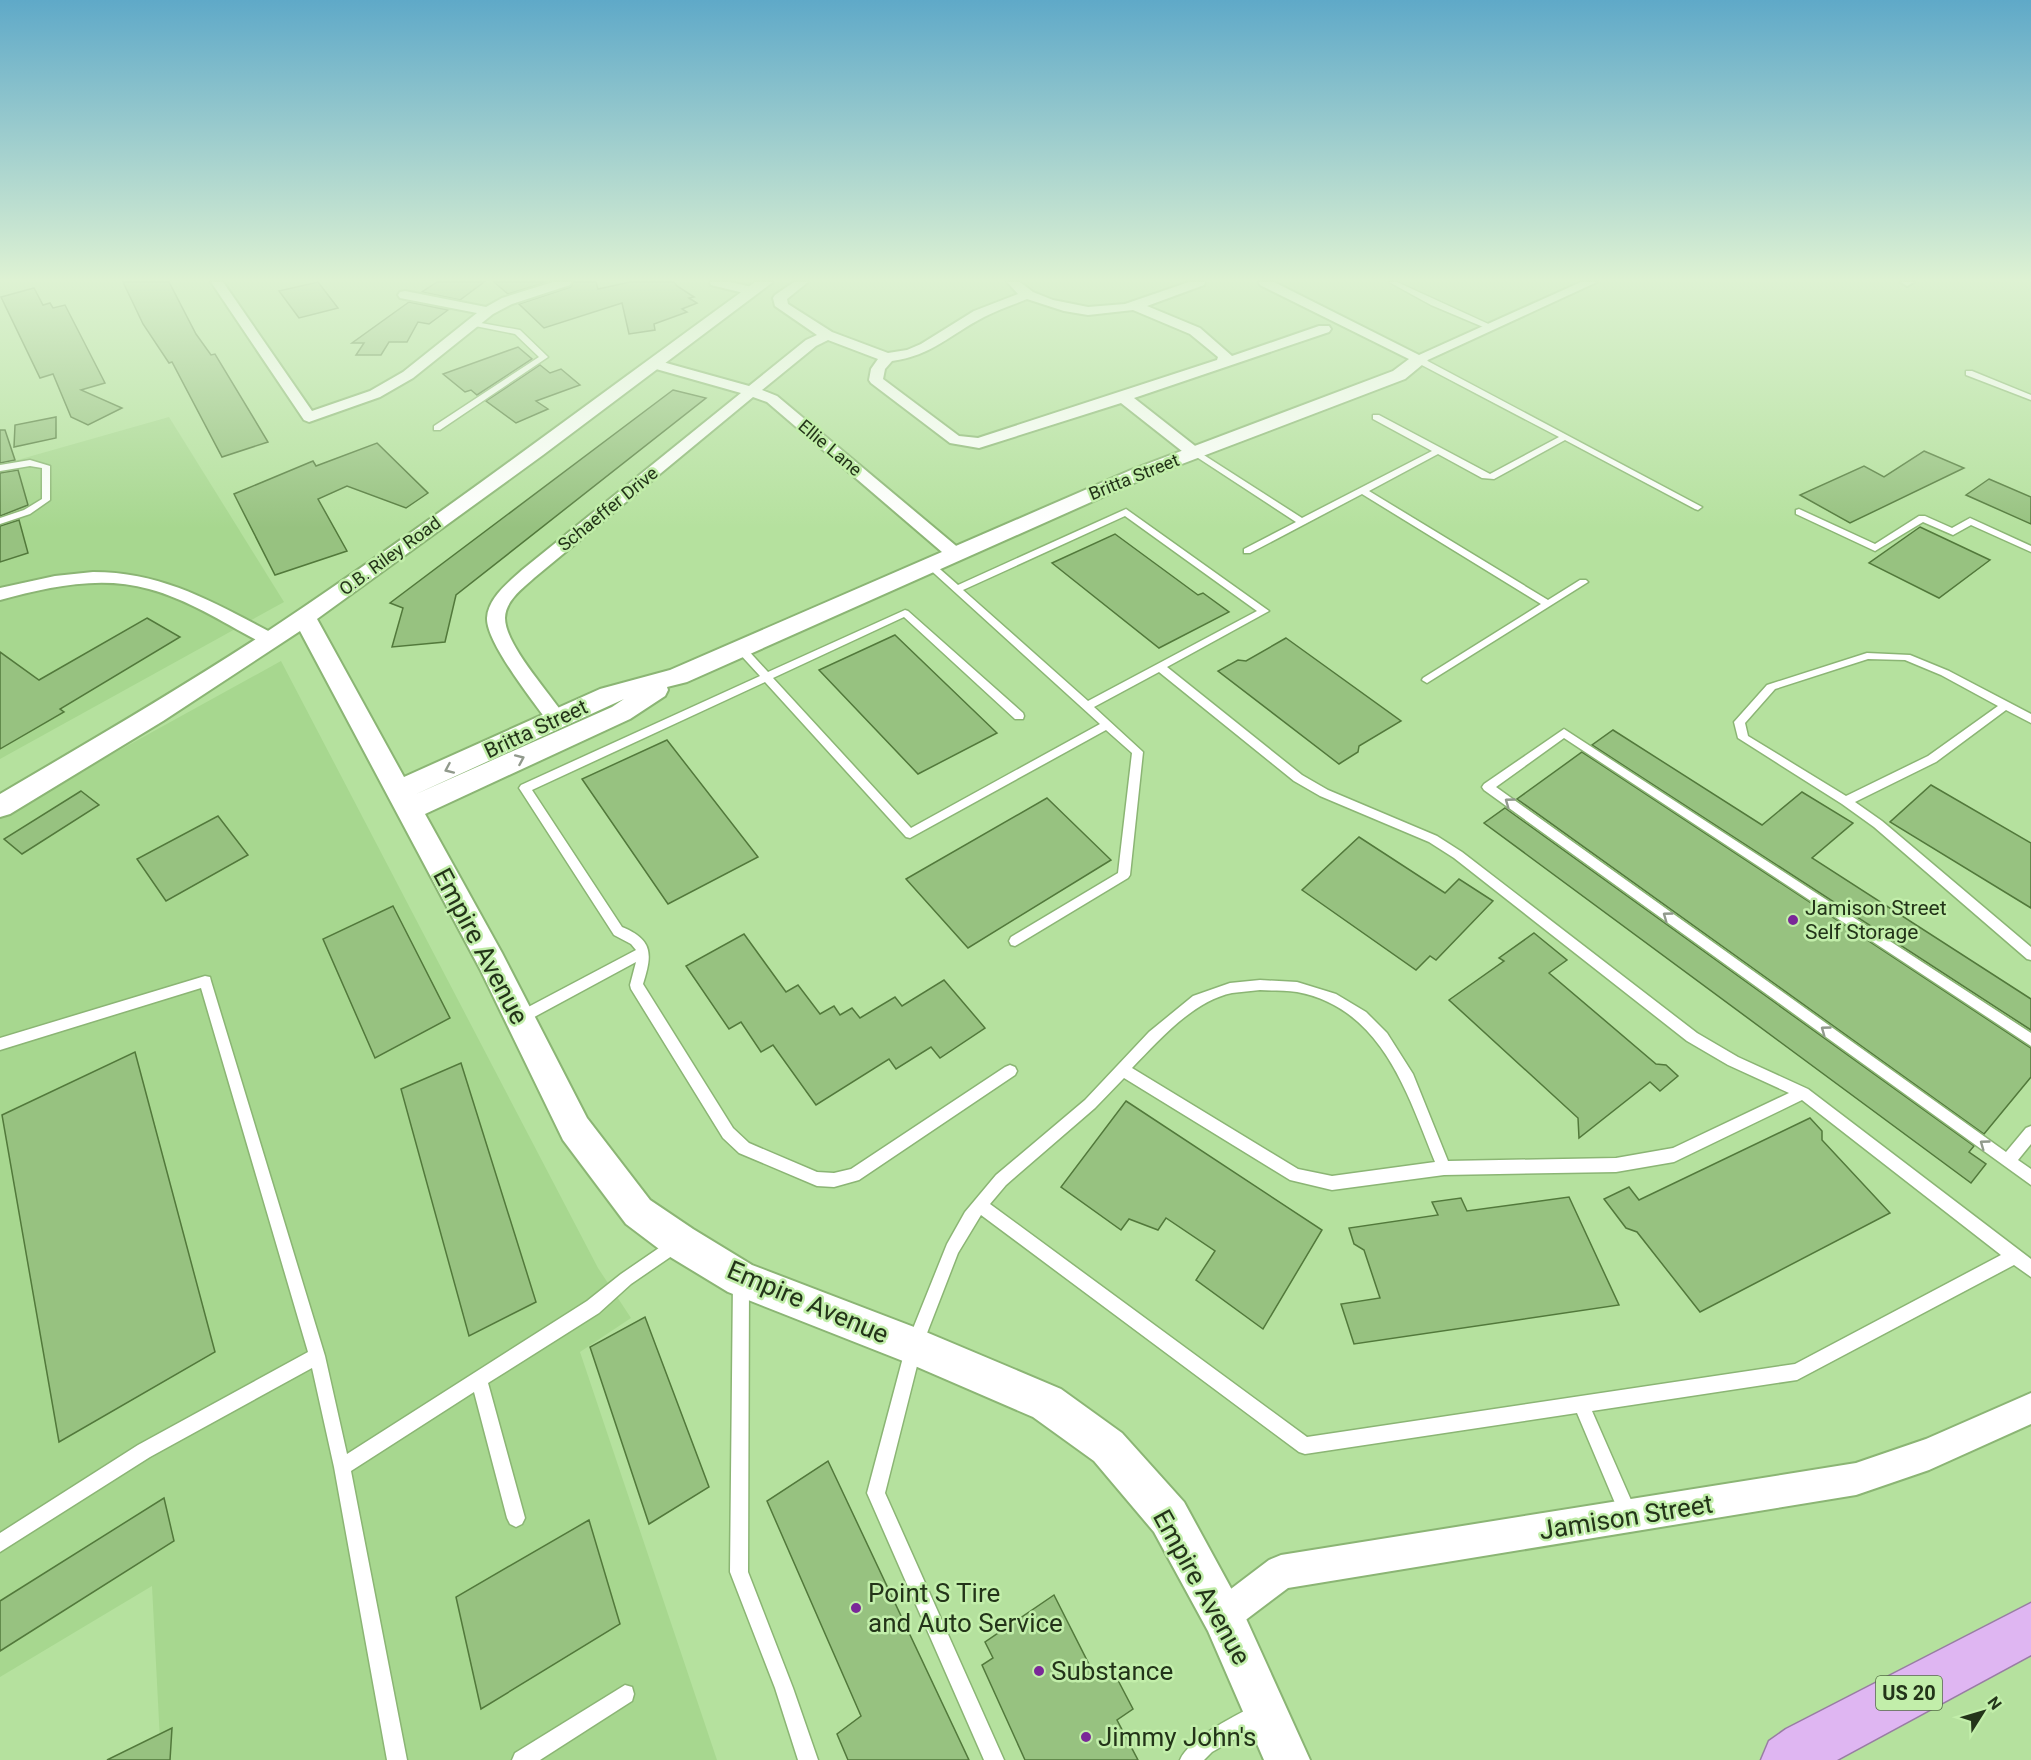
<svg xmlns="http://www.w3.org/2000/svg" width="2031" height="1760" font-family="Roboto,sans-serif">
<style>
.built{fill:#a7d78f}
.building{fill:#97c280;stroke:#52793b;stroke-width:1.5}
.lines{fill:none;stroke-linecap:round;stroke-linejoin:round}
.service-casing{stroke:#8bb574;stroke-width:3}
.minor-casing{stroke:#8bb574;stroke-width:4}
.tertiary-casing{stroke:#8bb574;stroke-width:4}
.trunk-casing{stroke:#987da3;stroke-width:3}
.service{fill:#fff;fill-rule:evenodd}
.minor{fill:#fff;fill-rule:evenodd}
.tertiary{fill:#fff;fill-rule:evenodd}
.trunk{fill:#dfb6f2;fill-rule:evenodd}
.oneway{stroke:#919a8c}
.poi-dot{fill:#7a2898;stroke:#c2eeaa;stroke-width:2}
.labels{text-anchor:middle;stroke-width:5;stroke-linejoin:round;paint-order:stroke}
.far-street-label{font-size:18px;fill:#233419;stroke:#c2eeaa}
.shield{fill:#c2eeaa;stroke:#536c44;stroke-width:1.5}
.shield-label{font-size:20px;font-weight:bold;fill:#233419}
.street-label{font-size:21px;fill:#233419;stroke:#c2eeaa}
.poi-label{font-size:21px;fill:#233419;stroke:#c2eeaa;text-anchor:start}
.near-street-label{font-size:26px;fill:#233419;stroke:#c2eeaa}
.near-poi-label{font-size:26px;fill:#233419;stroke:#c2eeaa;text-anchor:start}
</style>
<rect width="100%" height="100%" fill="#b5e19e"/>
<g class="built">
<path d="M 169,417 L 284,602 L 0,759 L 0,465 Z"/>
<path d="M 281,661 L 598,1268 L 631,1318 L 580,1352 L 717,1760 L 161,1760 L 152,1586 L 0,1677 L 0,816 Z"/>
</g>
<g class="building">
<path d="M 123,282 L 169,282 L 196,334 L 211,355 L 215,354 L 268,442 L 222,457 L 172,362 L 169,363 L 143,324 Z"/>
<path d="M 318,282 L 338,308 L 299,318 L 279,291 Z"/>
<path d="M 437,282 L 484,282 L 460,300 L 422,292 Z"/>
<path d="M 494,282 L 547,282 L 508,294 Z"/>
<path d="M 573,282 L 596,282 L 598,289 L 630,282 L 674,282 L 677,286 L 694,297 L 689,298 L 697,303 L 682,309 L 687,312 L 654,324 L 655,330 L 629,334 L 622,303 L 544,328 L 519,304 L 571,287 Z"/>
<path d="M 34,288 L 43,305 L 50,303 L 53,308 L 65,305 L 105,383 L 81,390 L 122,408 L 88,425 L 71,417 L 53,374 L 40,378 L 1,297 Z"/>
<path d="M 409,302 L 448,310 L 429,324 L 418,322 L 407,342 L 389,342 L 381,355 L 356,355 L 364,343 L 352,343 Z"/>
<path d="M 518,347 L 532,359 L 477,395 L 471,390 L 465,392 L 443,374 Z"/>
<path d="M 540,365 L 550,373 L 561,369 L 580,385 L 536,401 L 548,409 L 516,423 L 486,401 Z"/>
<path d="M 673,390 L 706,398 L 456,595 L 445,642 L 392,647 L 403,608 L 390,603 Z"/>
<path d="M 56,417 L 56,438 L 14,447 L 15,425 Z"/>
<path d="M 0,430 L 5,430 L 15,460 L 0,463 Z"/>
<path d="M 377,443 L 428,493 L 406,508 L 347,486 L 318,499 L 347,551 L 275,575 L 234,494 L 313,461 L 316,466 Z"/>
<path d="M 1924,451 L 1964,468 L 1850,523 L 1800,495 L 1864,466 L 1884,477 Z"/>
<path d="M 18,470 L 28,505 L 0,516 L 0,473 Z"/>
<path d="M 1989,479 L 2031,497 L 2031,524 L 1966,495 Z"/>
<path d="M 19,520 L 28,553 L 0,562 L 0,526 Z"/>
<path d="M 1920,527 L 1990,560 L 1939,598 L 1869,563 Z"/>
<path d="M 1115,534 L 1198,595 L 1203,593 L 1229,612 L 1159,648 L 1052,563 Z"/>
<path d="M 147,618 L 180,637 L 60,709 L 64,712 L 0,749 L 0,652 L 39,680 Z"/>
<path d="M 895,635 L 997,733 L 918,774 L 819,670 Z"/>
<path d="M 1286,638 L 1401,721 L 1359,746 L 1358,752 L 1339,764 L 1218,671 L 1238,660 L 1246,661 Z"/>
<path d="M 1613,730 L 1762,825 L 1802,792 L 1853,823 L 1812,858 L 2031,999 L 2031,1030 L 1592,745 Z"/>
<path d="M 667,740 L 758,857 L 668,904 L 582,779 Z"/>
<path d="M 1582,752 L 2031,1048 L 2031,1077 L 1984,1134 L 1517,799 Z"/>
<path d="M 1931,785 L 2031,843 L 2031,908 L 1890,822 Z"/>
<path d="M 81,791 L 99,805 L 22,854 L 4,839 Z"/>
<path d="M 1047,798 L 1111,860 L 968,948 L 906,879 Z"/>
<path d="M 1505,808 L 1974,1146 L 1969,1152 L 1986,1164 L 1971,1183 L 1484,823 Z"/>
<path d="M 218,816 L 248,855 L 166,901 L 137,859 Z"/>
<path d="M 1359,837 L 1445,893 L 1459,879 L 1493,901 L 1436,960 L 1430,956 L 1416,970 L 1302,890 Z"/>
<path d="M 393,906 L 450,1018 L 375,1058 L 323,939 Z"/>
<path d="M 1534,933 L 1567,960 L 1549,973 L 1656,1064 L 1666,1065 L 1678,1076 L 1660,1091 L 1650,1082 L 1579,1138 L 1578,1118 L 1449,1000 L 1504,961 L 1499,958 Z"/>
<path d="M 744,934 L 786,992 L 798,985 L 820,1014 L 834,1006 L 840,1015 L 852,1008 L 860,1018 L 895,997 L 902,1006 L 944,980 L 985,1028 L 940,1058 L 931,1047 L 896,1069 L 889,1059 L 816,1105 L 773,1045 L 761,1052 L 741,1022 L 729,1029 L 686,966 Z"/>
<path d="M 135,1052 L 215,1352 L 59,1442 L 2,1115 Z"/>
<path d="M 461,1063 L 536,1302 L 469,1336 L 401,1089 Z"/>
<path d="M 1126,1101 L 1322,1230 L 1263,1329 L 1196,1280 L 1215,1251 L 1166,1218 L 1158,1230 L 1129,1219 L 1121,1230 L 1061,1187 Z"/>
<path d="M 1810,1118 L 1822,1131 L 1822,1140 L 1890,1213 L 1700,1312 L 1637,1232 L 1626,1228 L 1604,1199 L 1629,1187 L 1639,1200 Z"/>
<path d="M 1569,1197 L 1619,1305 L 1354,1344 L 1341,1304 L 1380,1298 L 1364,1250 L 1354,1244 L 1349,1228 L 1438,1215 L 1432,1202 L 1461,1198 L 1467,1211 Z"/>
<path d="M 645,1317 L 709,1487 L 649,1524 L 590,1347 Z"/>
<path d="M 828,1461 L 969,1760 L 848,1760 L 837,1734 L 861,1716 L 767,1501 Z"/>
<path d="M 164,1498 L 174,1541 L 0,1651 L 0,1601 Z"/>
<path d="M 589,1520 L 620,1624 L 481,1709 L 456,1597 Z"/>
<path d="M 1054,1595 L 1095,1676 L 1110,1665 L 1133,1709 L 1117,1720 L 1138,1760 L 1025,1760 L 982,1665 L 993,1658 L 985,1642 Z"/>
<path d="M 172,1728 L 170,1760 L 107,1760 Z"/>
</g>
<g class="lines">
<g class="service-casing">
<g id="service">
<path d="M 1389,282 L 1397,282 L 1495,327 L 1488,329 L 1431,305 Z"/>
<path d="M 470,321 L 520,330 L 548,357 L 440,430 L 434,430 L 434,426 L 539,357 L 515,334 L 470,325 Z"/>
<path d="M 1416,358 L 1422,358 L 1702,507 L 1698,510 L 1695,509 L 1565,440 L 1494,479 L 1482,478 L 1438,454 L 1369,491 L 1548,600 L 1580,580 L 1586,580 L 1588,582 L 1427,683 L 1422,680 L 1423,678 L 1541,604 L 1362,494 L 1250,553 L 1244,553 L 1244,549 L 1296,522 L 1189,452 L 1196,450 L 1302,518 L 1432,451 L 1373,419 L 1373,415 L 1379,415 L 1490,474 L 1559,437 L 1416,362 Z"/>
<path d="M 1966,371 L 1972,371 L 2031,395 L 2031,400 L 1966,375 Z"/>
<path d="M 30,460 L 50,466 L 50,500 L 30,514 L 0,524 L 0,518 L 24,510 L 42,499 L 42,468 L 30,466 L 0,471 L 0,465 Z"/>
<path d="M 1126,509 L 1269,611 L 1167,667 L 1302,775 L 1328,790 L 1437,836 L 1462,852 L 1697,1033 L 1738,1057 L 1808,1089 L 2031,1259 L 2031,1277 L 2014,1265 L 1797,1380 L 1592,1411 L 1638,1516 L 1635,1522 L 1629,1525 L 1623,1522 L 1577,1413 L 1305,1454 L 1299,1452 L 981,1215 L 958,1253 L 922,1346 L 885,1493 L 1004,1760 L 984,1760 L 867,1493 L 906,1346 L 947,1244 L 965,1212 L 996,1175 L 1085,1100 L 1149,1032 L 1193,996 L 1230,983 L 1260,980 L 1297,982 L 1336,994 L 1366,1012 L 1387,1033 L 1413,1074 L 1448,1161 L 1616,1158 L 1673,1148 L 1789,1093 L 1728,1065 L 1687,1041 L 1454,858 L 1429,842 L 1320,796 L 1294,781 L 1159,672 L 1094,707 L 1143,752 L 1130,875 L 1128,878 L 1015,946 L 1011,945 L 1009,941 L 1011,937 L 1118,873 L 1132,753 L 1106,730 L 910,838 L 906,837 L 765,682 L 532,790 L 622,927 C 654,940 652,955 643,984 L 733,1128 L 749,1143 L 817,1172 L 834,1173 L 851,1169 L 1005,1067 L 1010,1065 L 1015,1067 L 1017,1071 L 1015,1075 L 859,1180 L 834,1187 L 817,1186 L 739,1153 L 723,1138 L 631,989 L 630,985 L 636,962 L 525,1022 L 520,1024 L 515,1022 L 513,1018 L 515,1014 L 636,950 L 631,944 L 614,935 L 521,791 L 519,788 L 521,785 L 760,676 L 737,651 L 737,647 L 745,647 L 768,672 L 905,610 L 908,611 L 1023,713 L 1024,716 L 1023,719 L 1015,719 L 904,617 L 773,678 L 911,828 L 1100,724 L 925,565 L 930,562 L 933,563 L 958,585 ZM 1125,516 L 1257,611 L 1088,701 L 963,590 ZM 1260,990 C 1272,991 1285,990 1297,992 C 1382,1008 1407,1093 1435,1162 L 1332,1176 L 1298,1169 L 1132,1068 C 1158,1041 1193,1001 1232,993 C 1241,992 1251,991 1260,990 ZM 1124,1078 L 1290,1180 L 1332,1190 L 1444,1175 L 1616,1172 L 1674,1162 L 1802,1100 L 2001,1255 L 1795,1364 L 1307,1437 L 990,1204 L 1006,1185 L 1095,1108 Z"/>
<path d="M 1799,509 L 1875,544 L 1919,516 L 1925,516 L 1952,528 L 1970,518 L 2031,546 L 2031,552 L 1971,525 L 1953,535 L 1923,522 L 1875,551 L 1796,514 L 1796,510 Z"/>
<path d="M 1867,653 L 1910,655 L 1949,671 L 2031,714 L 2031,723 L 2006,710 L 1936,762 L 1855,802 L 1882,821 L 2031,947 L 2031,960 L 2027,959 L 1874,827 L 1842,804 L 1738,738 L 1734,722 L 1767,685 ZM 1868,659 L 1905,660 L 1941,675 L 1998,706 L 1928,756 L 1846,796 L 1748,736 L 1745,723 L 1775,689 Z"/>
<path d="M 1564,729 L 2031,1033 L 2031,1046 L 1564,738 L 1496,787 L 2006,1152 L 2026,1128 L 2031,1126 L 2031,1144 L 2018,1160 L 2031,1169 L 2031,1185 L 1484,790 L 1482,787 L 1484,784 Z"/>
<path d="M 205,976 L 210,977 L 211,981 L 325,1356 L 347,1454 L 587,1301 L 621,1274 L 672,1239 L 677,1237 L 682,1239 L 685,1244 L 682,1249 L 631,1284 L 599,1313 L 488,1383 L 525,1518 L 522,1524 L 516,1527 L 510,1524 L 507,1518 L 474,1392 L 351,1471 L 407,1760 L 387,1760 L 334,1467 L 312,1368 L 150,1457 L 0,1552 L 0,1533 L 138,1445 L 308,1352 L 201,988 L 0,1050 L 0,1038 Z"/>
<path d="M 741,1273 L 746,1276 L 749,1281 L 748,1572 L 793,1688 L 818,1760 L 798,1760 L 775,1688 L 730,1572 L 733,1281 L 736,1276 Z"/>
<path d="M 625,1685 L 632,1687 L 634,1694 L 632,1701 L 540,1760 L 512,1760 L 515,1753 Z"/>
<path d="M 1261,1703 L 1268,1706 L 1271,1713 L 1268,1720 L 1212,1752 L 1204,1760 L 1180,1760 C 1189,1738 1239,1713 1261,1703 Z"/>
</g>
</g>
<g class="minor-casing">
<g id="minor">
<path d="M 211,282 L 223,282 L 312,411 L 370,391 L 403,372 L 477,313 L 400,298 L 398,295 L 400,292 L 405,291 L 486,307 L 502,298 L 553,282 L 571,282 L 570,285 L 512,304 L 493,314 L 413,378 L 380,397 L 309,422 L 304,420 Z"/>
<path d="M 710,282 L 730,282 L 757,288 L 759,291 L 752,295 L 711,285 Z"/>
<path d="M 794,282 L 808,282 L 787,299 L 788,304 L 832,332 L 888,353 L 907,350 L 921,344 L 974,311 L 1018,294 L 1007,282 L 1020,282 L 1033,292 L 1053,300 L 1088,307 L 1125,304 L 1189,282 L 1205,282 L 1204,285 L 1147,306 L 1200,328 L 1232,356 L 1319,326 L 1329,326 L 1331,329 L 1329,332 L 1134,398 L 1199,449 L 1201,452 L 1199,455 L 1187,455 L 1121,403 L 979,448 L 950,443 L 871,383 L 869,380 L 871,369 L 878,359 L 828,340 L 816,346 L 762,390 L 777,396 L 961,550 L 964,554 L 961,558 L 949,558 L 767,402 L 753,397 L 534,578 C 523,588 505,601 505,618 C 505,646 552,695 567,720 L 564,725 L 557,727 L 550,725 C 535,703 486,643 487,618 C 488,598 509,582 522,570 L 741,393 L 649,367 L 647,364 L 649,361 L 659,361 L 749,386 L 806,340 L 817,335 L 775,306 L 773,298 L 775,295 ZM 1027,299 L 1064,311 L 1088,315 L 1133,310 L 1190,334 L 1218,357 L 1217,360 L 978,438 L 959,436 L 883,379 L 885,369 L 892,361 C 933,355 949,335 984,317 C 997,310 1013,305 1027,299 Z"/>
<path d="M 1259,282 L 1274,282 L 1419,355 L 1581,282 L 1597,282 L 1419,364 L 1260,285 Z"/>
<path d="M 1901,282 L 1914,282 L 1907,286 Z"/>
<path d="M 93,572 C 165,572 216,604 278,636 L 280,640 L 278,644 L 264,644 C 227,625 190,600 149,589 C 100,575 48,587 0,600 L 0,588 L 55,576 Z"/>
<path d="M 2031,1393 L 2031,1424 L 1929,1470 L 1856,1495 L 1288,1588 L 1235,1628 L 1223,1633 L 1211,1628 L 1206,1616 L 1211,1604 L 1269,1560 L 1281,1555 L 1856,1463 L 1926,1439 Z"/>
</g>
</g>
<g class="tertiary-casing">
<path id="tertiary" d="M 755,282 L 773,282 L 543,455 L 317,619 L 404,777 L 600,689 L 670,670 L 1131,470 L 1393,371 L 1413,356 L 1425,356 L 1428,360 L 1405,379 L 1145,478 L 687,682 L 667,687 L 668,690 L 665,696 L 630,719 L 425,814 L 502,953 L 587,1118 L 650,1200 L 693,1229 L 752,1265 L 914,1327 L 1061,1389 L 1122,1433 L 1184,1502 L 1238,1601 L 1310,1760 L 1264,1760 L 1208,1631 L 1154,1532 L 1094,1461 L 1033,1417 L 908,1363 L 728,1292 L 667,1255 L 626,1224 L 563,1140 L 480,969 L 300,631 L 163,721 L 10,814 L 0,817 L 0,794 C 87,743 174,692 259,637 C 428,525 591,401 755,282 ZM 624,699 L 612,707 L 414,795 Z"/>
</g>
<g class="trunk-casing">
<path id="trunk" d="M 2031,1603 L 2031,1655 L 1837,1760 L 1761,1760 L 1769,1741 L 1786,1729 Z"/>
</g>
<use href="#service" class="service"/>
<use href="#minor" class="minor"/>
<use href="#tertiary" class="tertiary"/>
<use href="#trunk" class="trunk"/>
</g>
<defs><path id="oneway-chevron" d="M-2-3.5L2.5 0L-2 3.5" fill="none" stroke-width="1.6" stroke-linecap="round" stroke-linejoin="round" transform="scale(1.5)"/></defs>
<g class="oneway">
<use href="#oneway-chevron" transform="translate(520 759) rotate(-24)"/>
<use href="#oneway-chevron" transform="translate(449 769) rotate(156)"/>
<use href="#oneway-chevron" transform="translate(1509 802) rotate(-144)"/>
<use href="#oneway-chevron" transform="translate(1667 916) rotate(-144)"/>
<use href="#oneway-chevron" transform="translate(1825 1030) rotate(-144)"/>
<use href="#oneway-chevron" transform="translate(1984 1144) rotate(-144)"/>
</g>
<linearGradient id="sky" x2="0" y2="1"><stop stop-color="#5fa9c8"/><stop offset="0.53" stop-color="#def2d3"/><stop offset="1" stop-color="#def2d3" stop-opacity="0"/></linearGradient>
<rect width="2031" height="528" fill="url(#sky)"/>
<g class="poi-dot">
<circle cx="1793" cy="920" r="6"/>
<circle cx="856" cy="1608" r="6"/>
<circle cx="1039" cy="1671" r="6"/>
<circle cx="1086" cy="1737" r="6"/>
</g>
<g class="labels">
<g class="far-street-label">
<text transform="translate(830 448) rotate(40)" y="6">Ellie Lane</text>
<text transform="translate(1134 477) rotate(-22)" y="6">Britta Street</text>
<text transform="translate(608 509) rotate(-39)" y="6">Schaeffer Drive</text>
<text transform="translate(390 556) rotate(-36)" y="6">O.B. Riley Road</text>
</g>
<rect class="shield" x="1876" y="1676" width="66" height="34" rx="4.5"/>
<g class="shield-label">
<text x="1909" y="1700">US 20</text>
</g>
<g class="street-label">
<text transform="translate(536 729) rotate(-25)" y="7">Britta Street</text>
</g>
<g class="poi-label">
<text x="1805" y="915">Jamison Street<tspan x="1805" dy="24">Self Storage</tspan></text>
</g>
<g class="near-street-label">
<text transform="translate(481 946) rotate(62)" y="9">Empire Avenue</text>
<text transform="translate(808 1302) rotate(23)" y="9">Empire Avenue</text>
<text transform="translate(1626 1517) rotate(-9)" y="9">Jamison Street</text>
<text transform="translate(1202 1587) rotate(61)" y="9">Empire Avenue</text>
</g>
<g class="near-poi-label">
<text x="868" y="1602">Point S Tire<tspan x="868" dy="30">and Auto Service</tspan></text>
<text x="1051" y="1680">Substance</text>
<text x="1098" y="1746">Jimmy John's</text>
</g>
</g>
<g transform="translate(1983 1712) rotate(53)" stroke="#c2eeaa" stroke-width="4.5" paint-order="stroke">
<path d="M0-4.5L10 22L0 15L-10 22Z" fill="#233419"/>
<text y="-9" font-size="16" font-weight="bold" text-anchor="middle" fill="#233419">N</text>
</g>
</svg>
